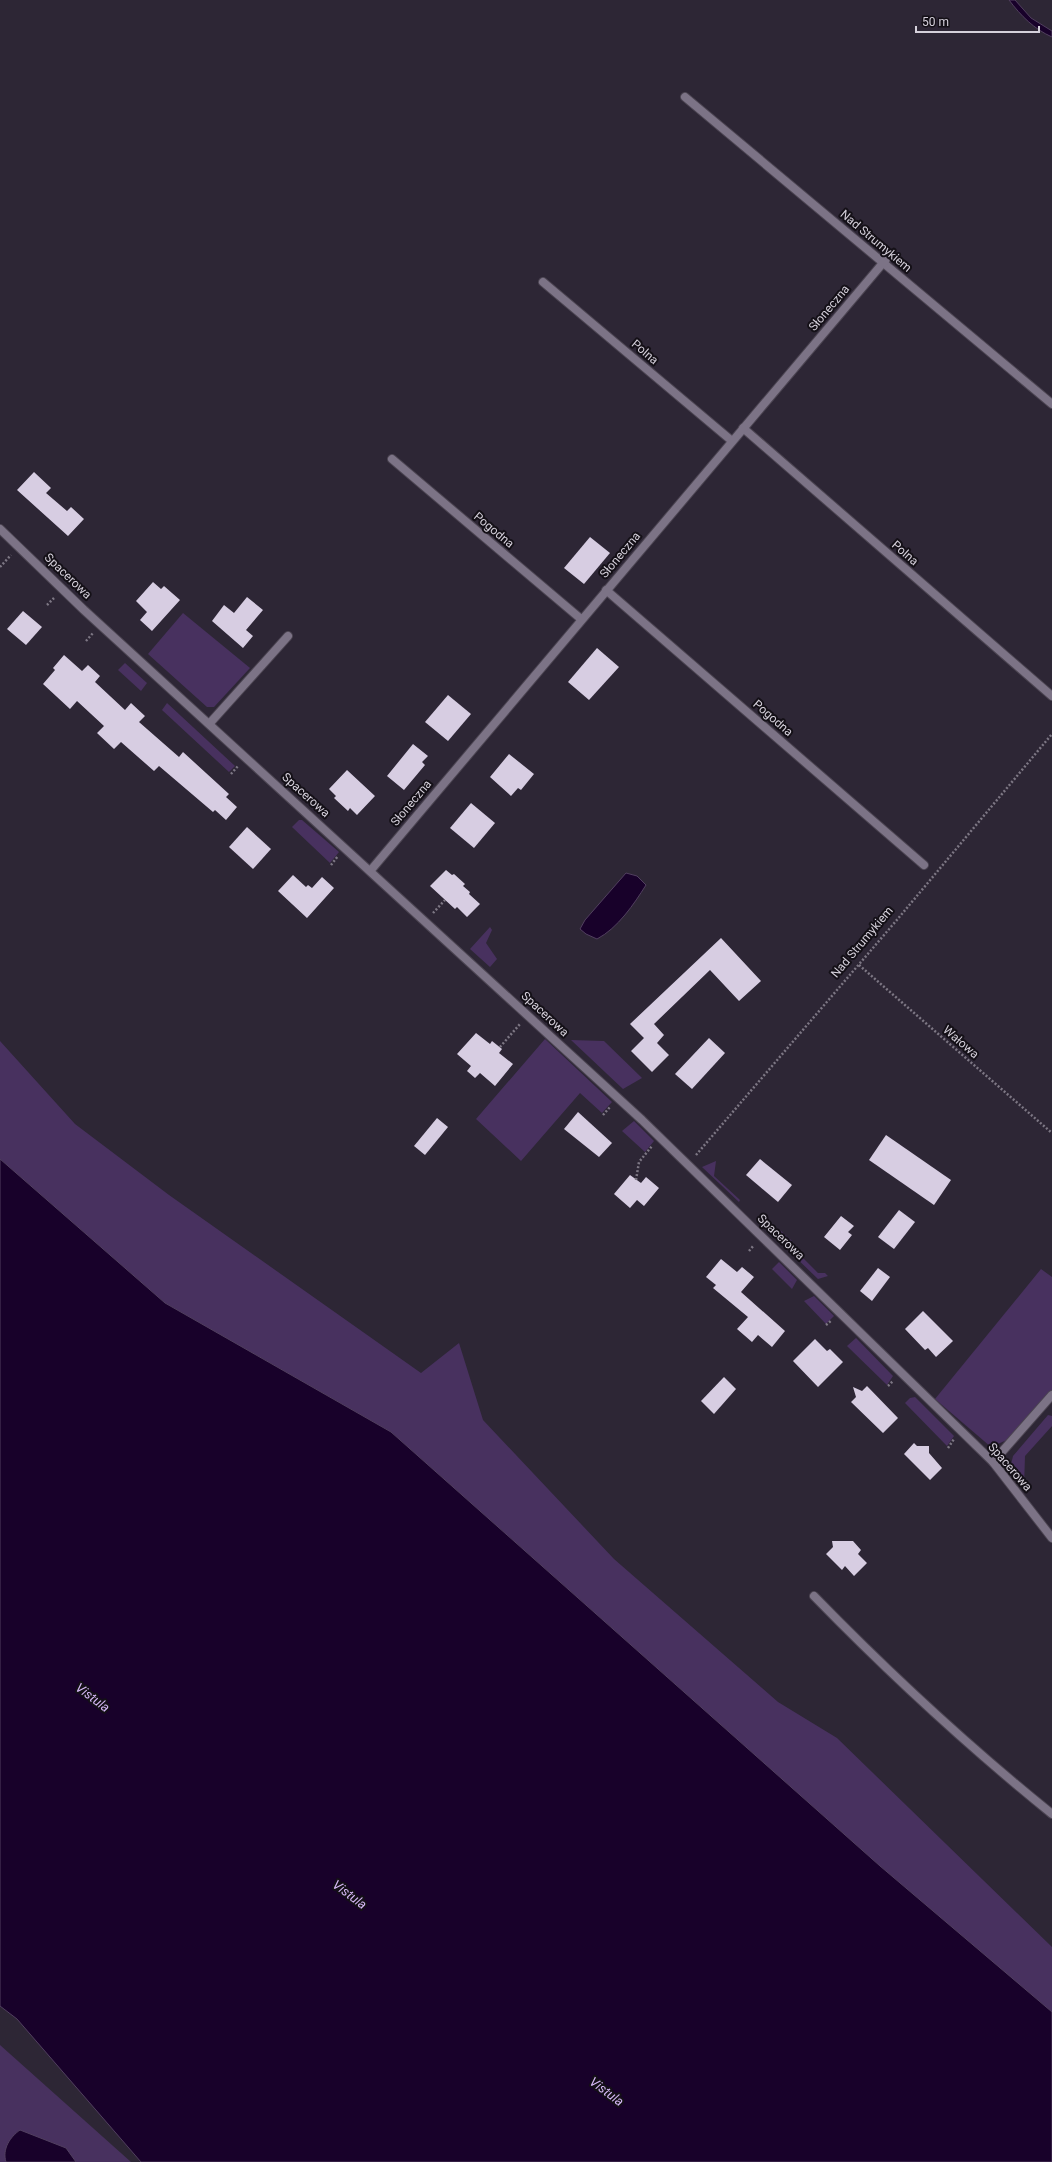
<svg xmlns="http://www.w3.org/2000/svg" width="1052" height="2162" font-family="Roboto,sans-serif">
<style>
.green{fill:#48315f}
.water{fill:#18012a;stroke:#513f5f}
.building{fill:#d7cde2}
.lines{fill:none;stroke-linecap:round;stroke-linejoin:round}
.lane-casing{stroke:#4b4451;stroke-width:10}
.street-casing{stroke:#4b4451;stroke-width:10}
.path{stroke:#7d7784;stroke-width:2.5;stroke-dasharray:2 2;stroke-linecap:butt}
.lane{stroke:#7c7386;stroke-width:8}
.street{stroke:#7c7386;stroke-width:8}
.labels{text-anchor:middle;stroke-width:4;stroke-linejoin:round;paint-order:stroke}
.street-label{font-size:12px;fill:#d5d0db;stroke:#141017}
.water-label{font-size:13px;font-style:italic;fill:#d7b9f7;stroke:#141017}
</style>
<rect width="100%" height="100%" fill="#2d2635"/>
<g class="green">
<path d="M 183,613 L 250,668 L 214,707 L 207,707 L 148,654 Z"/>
<path d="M 125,663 L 147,683 L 141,691 L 118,670 Z"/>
<path d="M 167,703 L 235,766 L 229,772 L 162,710 Z"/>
<path d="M 299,820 L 302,820 L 339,852 L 330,863 L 292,827 Z"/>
<path d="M 490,927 L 492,930 L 486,943 L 497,959 L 490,967 L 470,949 Z"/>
<path d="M 545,1039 L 612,1102 L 602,1113 L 580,1093 L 521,1161 L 476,1119 Z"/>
<path d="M 571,1040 L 604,1041 L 642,1078 L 623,1089 Z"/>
<path d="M 0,1041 L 75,1124 L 169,1195 L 421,1373 L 459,1343 L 483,1420 L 614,1559 L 778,1702 L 837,1738 L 1052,1947 L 1052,2012 L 880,1866 L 391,1432 L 165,1303 L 0,1159 Z"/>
<path d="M 634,1121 L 654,1141 L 645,1152 L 622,1131 Z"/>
<path d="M 716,1161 L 714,1176 L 740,1200 L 739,1202 L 702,1167 Z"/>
<path d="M 762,1220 L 773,1231 L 780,1230 L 792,1241 L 791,1246 L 818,1273 L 825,1273 L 828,1276 L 818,1279 L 760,1223 Z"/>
<path d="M 779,1262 L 797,1280 L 792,1289 L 772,1269 Z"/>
<path d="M 1041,1269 L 1052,1277 L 1052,1390 L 1009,1439 L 991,1447 L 935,1399 Z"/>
<path d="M 814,1296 L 834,1316 L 826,1324 L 804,1301 Z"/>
<path d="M 856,1338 L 893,1376 L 887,1385 L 847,1346 Z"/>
<path d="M 915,1397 L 954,1436 L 947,1446 L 905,1403 L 910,1398 Z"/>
<path d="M 1048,1415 L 1052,1416 L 1052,1426 L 1025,1456 L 1024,1487 L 1009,1473 L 1013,1456 Z"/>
<path d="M 0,2045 L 131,2162 L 0,2162 Z"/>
</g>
<g class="water">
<path d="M 1009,0 L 1015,0 L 1031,18 L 1052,31 L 1052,37 C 1034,29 1021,16 1009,0 Z"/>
<path d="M 626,873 L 637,876 L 646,885 C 634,904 618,928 597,939 L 586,934 L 580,929 L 585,920 Z"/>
<path d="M 0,1159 L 165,1303 L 391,1432 L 880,1866 L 1052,2012 L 1052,2162 L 141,2162 L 17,2019 L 0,2006 Z"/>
<path d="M 20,2130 L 66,2148 L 76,2162 L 6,2162 C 2,2149 10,2137 20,2130 Z"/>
</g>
<g class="building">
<path d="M 34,472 L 51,488 L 46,493 L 67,511 L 71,507 L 84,519 L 68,536 L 17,490 Z"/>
<path d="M 590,537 L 610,553 L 584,584 L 564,568 Z"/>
<path d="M 153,582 L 161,589 L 164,586 L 180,600 L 152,631 L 140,620 L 147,612 L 136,601 Z"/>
<path d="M 247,597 L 263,610 L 246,630 L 253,636 L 243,648 L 212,621 L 224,605 L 234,613 Z"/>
<path d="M 23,611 L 42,627 L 26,645 L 7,629 Z"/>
<path d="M 597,648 L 619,667 L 589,700 L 568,682 Z"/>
<path d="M 64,655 L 82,671 L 88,665 L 100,676 L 95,682 L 125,710 L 131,703 L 145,716 L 139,722 L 179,757 L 183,752 L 229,794 L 226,797 L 237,807 L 226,820 L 215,810 L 213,812 L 159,766 L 154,771 L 121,742 L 114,749 L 97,733 L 104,726 L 77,701 L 70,709 L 43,684 L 55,670 L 53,668 Z"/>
<path d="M 448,695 L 471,714 L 448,741 L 425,722 Z"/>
<path d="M 413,744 L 428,756 L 422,762 L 425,765 L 404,790 L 387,776 Z"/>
<path d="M 509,754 L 534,774 L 521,790 L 518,788 L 511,796 L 490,777 Z"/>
<path d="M 347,770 L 375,796 L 357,815 L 350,808 L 348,811 L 334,798 L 336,796 L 329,789 Z"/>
<path d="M 471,803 L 495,823 L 474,848 L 450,828 Z"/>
<path d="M 247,827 L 271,849 L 253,869 L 229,847 Z"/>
<path d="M 446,870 L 452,875 L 454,874 L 465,884 L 463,886 L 470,892 L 469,894 L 480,904 L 467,917 L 457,907 L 455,909 L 430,886 Z"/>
<path d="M 293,875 L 306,887 L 308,885 L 312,888 L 322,877 L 334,888 L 307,918 L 278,891 Z"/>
<path d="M 721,938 L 761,981 L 739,1001 L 710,970 L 654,1024 L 664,1035 L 657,1043 L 669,1055 L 652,1072 L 631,1051 L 644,1038 L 630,1024 Z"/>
<path d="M 476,1033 L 490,1044 L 492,1041 L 502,1049 L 499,1053 L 513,1064 L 495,1086 L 480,1073 L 475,1078 L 467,1071 L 471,1066 L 457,1054 Z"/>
<path d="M 709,1038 L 725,1053 L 692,1089 L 675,1074 Z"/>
<path d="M 578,1112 L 612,1143 L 599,1157 L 564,1129 Z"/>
<path d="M 437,1118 L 448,1127 L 425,1155 L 414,1146 Z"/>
<path d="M 886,1135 L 951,1180 L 934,1205 L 869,1160 Z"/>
<path d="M 760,1159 L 792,1185 L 778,1202 L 746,1175 Z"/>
<path d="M 630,1175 L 641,1183 L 646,1177 L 659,1188 L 644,1206 L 637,1200 L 630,1208 L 614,1194 Z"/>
<path d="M 899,1210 L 915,1222 L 894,1249 L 878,1237 Z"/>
<path d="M 841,1216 L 854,1226 L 848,1232 L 852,1235 L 840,1250 L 824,1237 Z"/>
<path d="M 721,1259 L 737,1272 L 742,1267 L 754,1277 L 741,1292 L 785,1331 L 772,1347 L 758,1335 L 752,1342 L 737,1329 L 748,1317 L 713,1288 L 716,1285 L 706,1277 Z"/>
<path d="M 878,1268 L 890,1277 L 872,1301 L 860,1291 Z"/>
<path d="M 923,1311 L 953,1341 L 936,1357 L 928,1348 L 925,1350 L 905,1329 Z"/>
<path d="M 815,1339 L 827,1351 L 830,1349 L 843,1362 L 818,1387 L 793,1361 Z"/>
<path d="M 724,1377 L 736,1389 L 714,1414 L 701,1401 Z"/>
<path d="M 867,1386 L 898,1418 L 883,1433 L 851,1402 L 856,1397 L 853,1387 L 862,1391 Z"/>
<path d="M 914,1443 L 917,1446 L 929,1446 L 929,1453 L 942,1468 L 930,1480 L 904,1454 Z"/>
<path d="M 832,1541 L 853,1541 L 861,1550 L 858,1554 L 867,1563 L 854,1576 L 845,1566 L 842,1570 L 826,1554 L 833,1547 Z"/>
</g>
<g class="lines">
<g class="lane-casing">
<g id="lane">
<path d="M 685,97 L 1052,404"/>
<path d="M 543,282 L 732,441"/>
<path d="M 743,428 L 1052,696"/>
<path d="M 392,459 L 581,619"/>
<path d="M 606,590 L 924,865"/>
<path d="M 371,870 L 888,257"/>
<path d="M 993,1462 L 1052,1395"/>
</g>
</g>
<g class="street-casing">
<g id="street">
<path d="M 0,529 L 84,610 L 642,1120 L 993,1462 L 1052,1538"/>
<path d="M 210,723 L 288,636"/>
<path d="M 814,1596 C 889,1673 968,1746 1052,1814"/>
</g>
</g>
<g class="path">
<path d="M 0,567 L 11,555"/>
<path d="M 47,605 L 54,598"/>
<path d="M 86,641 L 93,633"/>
<path d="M 231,774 L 238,766"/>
<path d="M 331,865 L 338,856"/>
<path d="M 433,913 L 445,900"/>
<path d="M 859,965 L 1052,1133"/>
<path d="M 500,1047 L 520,1024"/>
<path d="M 603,1115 L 610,1107"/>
<path d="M 696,1155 L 896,921 L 1052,734"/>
<path d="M 636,1180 L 639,1162 L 652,1146"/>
<path d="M 749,1251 L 754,1245"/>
<path d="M 826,1325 L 832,1320"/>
<path d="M 888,1386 L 893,1381"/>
<path d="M 948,1448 L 954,1439"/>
</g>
<use href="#lane" class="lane"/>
<use href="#street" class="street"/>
</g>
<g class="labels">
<g class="street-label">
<text transform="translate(876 241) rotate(40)" y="4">Nad Strumykiem</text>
<text transform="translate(829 308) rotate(-50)" y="4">Słoneczna</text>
<text transform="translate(645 352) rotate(40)" y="4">Polna</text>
<text transform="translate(494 530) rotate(40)" y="4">Pogodna</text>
<text transform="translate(905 553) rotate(41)" y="4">Polna</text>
<text transform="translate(620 555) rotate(-50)" y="4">Słoneczna</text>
<text transform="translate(68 576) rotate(44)" y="4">Spacerowa</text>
<text transform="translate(773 718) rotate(41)" y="4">Pogodna</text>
<text transform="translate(306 795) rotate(42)" y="4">Spacerowa</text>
<text transform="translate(411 803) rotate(-50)" y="4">Słoneczna</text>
<text transform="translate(862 942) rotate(-50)" y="4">Nad Strumykiem</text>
<text transform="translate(545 1014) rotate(43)" y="4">Spacerowa</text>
<text transform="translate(961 1042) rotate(41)" y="4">Wałowa</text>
<text transform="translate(781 1237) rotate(44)" y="4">Spacerowa</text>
<text transform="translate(1010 1467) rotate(49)" y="4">Spacerowa</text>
</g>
<g class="water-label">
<text transform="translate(93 1697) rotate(37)" y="5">Vistula</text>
<text transform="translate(350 1894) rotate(37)" y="5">Vistula</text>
<text transform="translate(607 2091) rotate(37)" y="5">Vistula</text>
</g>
</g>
<path d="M916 26v6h123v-6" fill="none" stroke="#d5d0db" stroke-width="2"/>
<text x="922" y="26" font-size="12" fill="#d5d0db" stroke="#141017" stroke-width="3" paint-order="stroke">50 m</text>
</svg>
